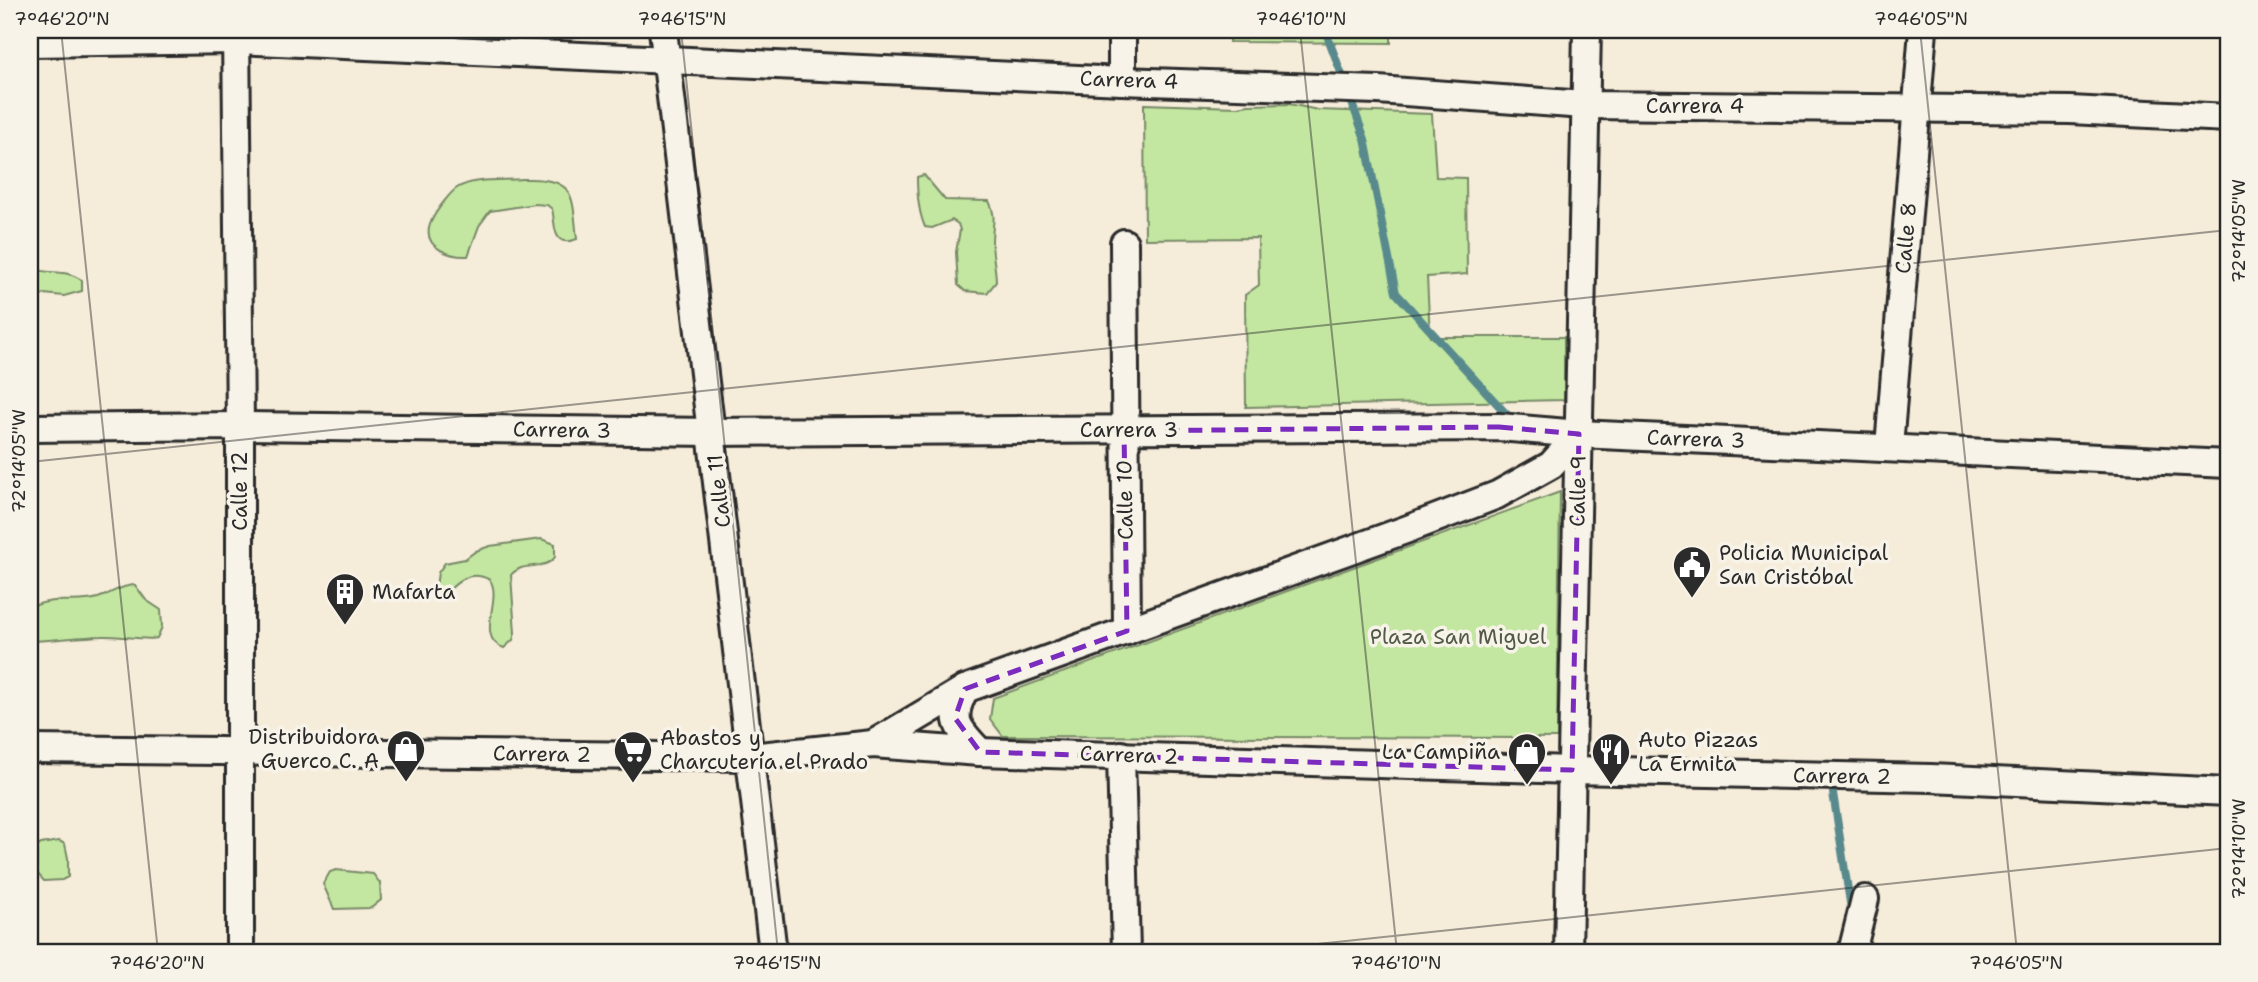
<svg xmlns="http://www.w3.org/2000/svg" width="2258" height="982" font-family="'Shantell Sans',sans-serif">
<style>
.green{fill:#c3e7a1;stroke:#778966;stroke-width:2}
.lines{fill:none;stroke-linecap:round;stroke-linejoin:round}
.stream{stroke:#598a8d;stroke-width:8}
.minor-casing{stroke:#2b2b2b;stroke-width:32}
.minor{stroke:#f7f3e8;stroke-width:26}
.marked{fill:none;stroke:#7b2cbf;stroke-width:5;stroke-dasharray:14 9;stroke-linejoin:round}
.ticks{fill:none;stroke:#2b2b2b;stroke-width:2;stroke-opacity:0.45}
.labels{text-anchor:middle;stroke-width:7;stroke-linejoin:round;paint-order:stroke}
.street-label{font-size:21px;fill:#2b2b2b;stroke:#f7f3e8}
.poi-label{font-size:21px;fill:#2b2b2b;stroke:#f7f3e8;text-anchor:start}
.park-label{font-size:21px;fill:#515a48;stroke:#f7f3e8}
.neatline{fill:none;stroke:#2b2b2b;stroke-width:2.5}
.ticks-label{font-size:18px;text-anchor:middle;fill:#2b2b2b}
</style>
<rect width="100%" height="100%" fill="#f6ecda"/>
<filter id="ink" filterUnits="userSpaceOnUse"><feTurbulence type="fractalNoise" baseFrequency=".0143" numOctaves="2"/><feDisplacementMap in="SourceGraphic" scale="14" xChannelSelector="R" yChannelSelector="G"/><feConvolveMatrix kernelMatrix="1 2 1 2 8 2 1 2 1" color-interpolation-filters="sRGB"/></filter>
<g filter="url(#ink)">
<g class="green">
<path d="M 1230,30 L 1391,30 L 1391,43 L 1229,42 Z"/>
<path d="M 1144,104 L 1237,107 L 1249,105 L 1289,104 L 1318,110 L 1432,114 L 1436,177 L 1466,178 L 1467,274 L 1427,277 L 1430,337 L 1564,337 L 1564,400 L 1246,407 L 1245,295 L 1259,285 L 1258,238 L 1145,239 Z"/>
<path d="M 924,175 L 945,200 L 989,201 C 997,216 992,225 992,241 C 992,255 996,268 996,282 L 987,293 L 965,291 L 958,285 L 956,252 L 960,230 L 958,224 L 952,220 L 932,228 L 925,227 C 918,211 917,194 917,177 Z"/>
<path d="M 523,179 C 577,177 572,196 577,239 C 551,249 556,224 552,209 L 547,205 L 535,204 L 490,211 L 479,226 L 468,256 C 452,257 425,249 429,228 C 430,220 437,211 442,204 C 447,198 451,192 457,188 C 476,177 502,181 523,179 Z"/>
<path d="M 30,266 C 48,277 62,267 82,280 L 82,291 L 64,296 L 44,294 L 34,301 L 30,311 Z"/>
<path d="M 1560,492 L 1557,738 L 1003,736 L 990,719 L 993,698 Z"/>
<path d="M 541,539 L 555,544 L 555,557 C 544,572 523,560 511,575 L 515,633 L 513,640 L 504,648 C 474,638 503,599 490,580 C 470,569 458,581 445,594 L 442,594 L 436,586 L 438,573 L 445,563 L 465,559 L 476,551 L 490,546 Z"/>
<path d="M 135,585 L 146,600 L 161,610 L 162,627 L 157,638 C 149,641 115,635 102,636 C 78,637 54,640 30,641 L 30,607 C 58,595 73,605 98,598 C 111,594 121,585 135,585 Z"/>
<path d="M 59,841 L 65,844 L 68,858 L 68,877 L 62,880 L 44,881 L 36,872 L 37,847 L 41,844 Z"/>
<path d="M 336,870 L 373,874 L 380,883 L 381,900 L 371,908 L 334,909 L 323,884 L 330,872 Z"/>
</g>
<g class="lines">
<g class="stream">
<path d="M 1325,30 L 1345,83"/>
<path d="M 1349,95 L 1365,139 L 1396,293 L 1510,418"/>
<path d="M 1833,793 L 1851,909"/>
</g>
<g class="minor-casing">
<g id="minor">
<path d="M 236,30 L 240,426 L 240,952"/>
<path d="M 663,30 L 773,952"/>
<path d="M 30,43 L 237,40 L 1122,81 L 1378,90 L 1584,105 L 2070,110 L 2228,118"/>
<path d="M 1122,81 L 1122,30"/>
<path d="M 1124,243 L 1127,631"/>
<path d="M 30,428 L 240,426 L 712,432 L 1499,427 L 1579,434 L 2228,464"/>
<path d="M 1889,447 L 1923,30"/>
<path d="M 965,689 C 948,721 958,728 980,752"/>
<path d="M 873,744 L 965,689 L 1408,529 L 1497,495 L 1551,465 L 1579,434"/>
<path d="M 30,749 L 750,757 L 873,744 L 980,752 L 1572,770 L 1931,778 L 2228,792"/>
<path d="M 1121,755 L 1126,952"/>
<path d="M 1568,952 L 1587,30"/>
<path d="M 1852,952 L 1865,899"/>
</g>
</g>
<use href="#minor" class="minor"/>
</g>
</g>
<path class="marked" d="M 1499,427 L 1579,434 L 1572,770 L 980,752 L 955,718 L 965,689 L 1127,631 L 1124,431 Z"/>
<path class="ticks" d="M 61,30 L 158,952M 681,30 L 778,952M 1300,30 L 1397,952M 1920,30 L 2017,952M 30,462 L 2228,230M 1241,952 L 2228,848"/>
<defs>
<g id="civic-pin" transform="scale(2.0125)"><path d="M0 17L-7.5 6A9.5 9.5 0 1 1 7.5 6Z" fill="#2b2b2b" stroke="#f7f3e8"/><path d="M-.6-6.5H3V-4.5H.6V-3L4-1V1h2V6H-6V1h2V-1L-.6-3ZM-1.2 2.5V6h2.4V2.5Z" fill="#fff"/></g>
<g id="building-pin" transform="scale(2.0125)"><path d="M0 17L-7.5 6A9.5 9.5 0 1 1 7.5 6Z" fill="#2b2b2b" stroke="#f7f3e8"/><path d="M-4-6H4V6H1V3H-1V6H-4ZM-2.5-4.3h1.7v1.8h-1.7ZM.8-4.3h1.7v1.8H.8ZM-2.5-1h1.7V.8h-1.7ZM.8-1h1.7V.8H.8Z" fill="#fff"/></g>
<g id="shop-pin" transform="scale(2.0125)"><path d="M0 17L-7.5 6A9.5 9.5 0 1 1 7.5 6Z" fill="#2b2b2b" stroke="#f7f3e8"/><path d="M-5-2.5h2.3a2.7 3.5 0 0 1 5.4 0H5L5.5 6h-11ZM-1.5-2.5h3a1.5 2.3 0 0 0-3 0Z" fill="#fff"/></g>
<g id="supermarket-pin" transform="scale(2.0125)"><path d="M0 17L-7.5 6A9.5 9.5 0 1 1 7.5 6Z" fill="#2b2b2b" stroke="#f7f3e8"/><path d="M-6-5.5h2.5l.6 2H6L4.5 2H-2.5L-4.4-4H-6ZM-1.5 3.2a1.3 1.3 0 1 0 .1 0ZM3 3.2a1.3 1.3 0 1 0 .1 0Z" fill="#fff"/></g>
<g id="restaurant-pin" transform="scale(2.0125)"><path d="M0 17L-7.5 6A9.5 9.5 0 1 1 7.5 6Z" fill="#2b2b2b" stroke="#f7f3e8"/><path d="M-5-6h1v4h1v-4h1v4h1v-4h1v5L-1.5 .5V6h-2V.5L-5-1ZM5-6V6H3V1.5H1.5Q1.5-4 5-6Z" fill="#fff"/></g>
</defs>
<g fill-rule="evenodd">
<use href="#civic-pin" x="1692" y="565"/>
<use href="#building-pin" x="345" y="592"/>
<use href="#shop-pin" x="406" y="749"/>
<use href="#supermarket-pin" x="633" y="750"/>
<use href="#shop-pin" x="1527" y="752"/>
<use href="#restaurant-pin" x="1611" y="752"/>
</g>
<g class="labels">
<g class="street-label">
<text transform="translate(1129 80) rotate(2)" y="7">Carrera 4</text>
<text x="1695" y="113">Carrera 4</text>
<text transform="translate(1906 238) rotate(-85)" y="7">Calle 8</text>
<text transform="translate(562 430) rotate(1)" y="7">Carrera 3</text>
<text x="1129" y="437">Carrera 3</text>
<text transform="translate(1696 439) rotate(2)" y="7">Carrera 3</text>
<text transform="translate(240 491) rotate(-90)" y="7">Calle 12</text>
<text transform="translate(719 491) rotate(-97)" y="7">Calle 11</text>
<text transform="translate(1578 491) rotate(-89)" y="7">Calle 9</text>
<text transform="translate(1125 500) rotate(-91)" y="7">Calle 10</text>
<text transform="translate(542 754) rotate(1)" y="7">Carrera 2</text>
<text transform="translate(1129 755) rotate(2)" y="7">Carrera 2</text>
<text transform="translate(1842 776) rotate(1)" y="7">Carrera 2</text>
</g>
<g class="poi-label">
<text x="1719" y="560">Policia Municipal<tspan x="1719" dy="24">San Cristóbal</tspan></text>
<text x="372" y="599">Mafarta</text>
<text x="379" y="744" text-anchor="end">Distribuidora<tspan x="379" dy="24">Guerco C. A</tspan></text>
<text x="660" y="745">Abastos y<tspan x="660" dy="24">Charcutería el Prado</tspan></text>
<text x="1638" y="747">Auto Pizzas<tspan x="1638" dy="24">La Ermita</tspan></text>
<text x="1500" y="759" text-anchor="end">La Campiña</text>
</g>
<g class="park-label">
<text x="1458" y="644">Plaza San Miguel</text>
</g>
</g>
<rect width="2258" height="982" fill="none" stroke="#f7f3e8" stroke-width="77"/>
<rect x="38" y="38" width="2182" height="906" class="neatline"/>
<g class="ticks-label">
<text x="62" y="25">7°46'20"N</text>
<text x="682" y="25">7°46'15"N</text>
<text x="1301" y="25">7°46'10"N</text>
<text x="1921" y="25">7°46'05"N</text>
<text transform="translate(2239 231) rotate(-90)" y="6">72°14'05"W</text>
<text transform="translate(19 461) rotate(-90)" y="6">72°14'05"W</text>
<text transform="translate(2239 849) rotate(-90)" y="6">72°14'10"W</text>
<text x="157" y="969">7°46'20"N</text>
<text x="777" y="969">7°46'15"N</text>
<text x="1396" y="969">7°46'10"N</text>
<text x="2016" y="969">7°46'05"N</text>
</g>
</svg>
